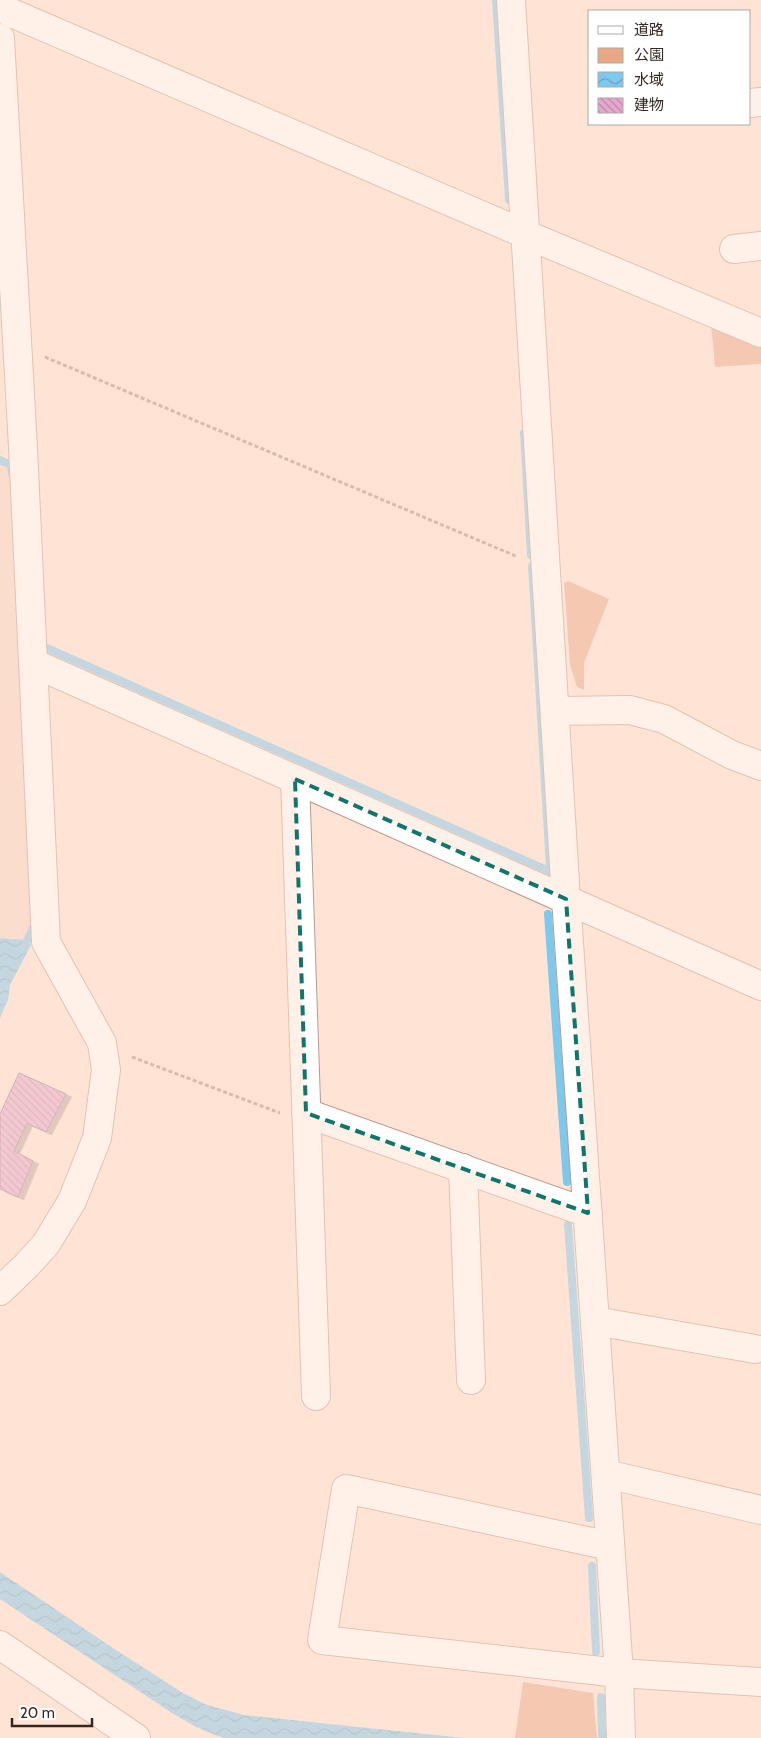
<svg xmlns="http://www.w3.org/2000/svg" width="761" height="1738" font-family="Cabin,'Noto Sans JP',sans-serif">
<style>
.built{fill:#f4d4c4}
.green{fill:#e8a886}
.water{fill:url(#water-waves)}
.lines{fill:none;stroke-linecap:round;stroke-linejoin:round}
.stream{stroke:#7dc8ed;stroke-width:8}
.building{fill:url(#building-back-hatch);stroke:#947789;filter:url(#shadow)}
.minor-casing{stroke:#b99b8b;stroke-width:30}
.secondary-casing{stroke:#b99b8b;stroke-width:30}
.path{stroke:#a08c81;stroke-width:3;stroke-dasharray:4 2.5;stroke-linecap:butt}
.minor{stroke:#fff;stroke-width:28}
.secondary{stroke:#fff;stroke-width:28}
.marked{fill:none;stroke:#0f766e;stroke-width:4;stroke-dasharray:10 6;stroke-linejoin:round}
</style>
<defs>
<pattern id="water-waves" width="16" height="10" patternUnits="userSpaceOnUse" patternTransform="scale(1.25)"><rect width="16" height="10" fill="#7dc8ed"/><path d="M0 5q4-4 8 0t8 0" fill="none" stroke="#67a2c0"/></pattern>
<pattern id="building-back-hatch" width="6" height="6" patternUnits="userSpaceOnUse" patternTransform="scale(1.25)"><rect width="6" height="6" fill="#e7a7ce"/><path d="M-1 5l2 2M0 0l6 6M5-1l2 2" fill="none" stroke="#bc88a7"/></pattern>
<filter id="shadow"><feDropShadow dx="5.5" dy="3" stdDeviation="0" flood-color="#0004"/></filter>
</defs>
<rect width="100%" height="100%" fill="#ffe4d6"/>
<path class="built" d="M 0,463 L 9,467 L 33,913 L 25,940 L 0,938 Z"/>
<g class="green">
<path d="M 711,323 L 761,342 L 761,364 L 715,367 Z"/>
<path d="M 568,581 L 609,599 L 584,663 L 584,690 L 577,687 L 570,665 L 564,583 Z"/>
<path d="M 523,1682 L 593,1693 L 597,1738 L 515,1738 Z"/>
</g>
<g class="water">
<path d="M 0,938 L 25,940 L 31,945 L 10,985 L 8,1000 L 0,1018 Z"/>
<path d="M 0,1572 L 116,1650 L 183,1693 L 207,1705 L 244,1715 L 464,1738 L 225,1738 L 215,1735 L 196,1727 L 172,1713 L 0,1599 Z"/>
</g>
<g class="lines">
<g class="stream">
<path d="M 496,0 L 509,200"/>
<path d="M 524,433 L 531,555"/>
<path d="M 0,460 L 11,465 L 12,473"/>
<path d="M 532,566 L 550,868"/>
<path d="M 47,648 L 549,871"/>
<path d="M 548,914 L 567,1182"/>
<path d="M 27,941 L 35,923"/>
<path d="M 568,1225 L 589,1518"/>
<path d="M 592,1566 L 596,1652"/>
<path d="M 601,1697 L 602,1738"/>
</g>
</g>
<path class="building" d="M 19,1073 L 66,1094 L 46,1132 L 27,1123 L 14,1151 L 33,1161 L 18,1197 L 0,1189 L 0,1114 Z"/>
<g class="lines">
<g class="minor-casing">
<g id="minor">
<path d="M 511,0 L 566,899 L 619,1673 L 621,1738"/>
<path d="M 0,8 L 525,234 L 761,333"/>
<path d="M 0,38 L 23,447 L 46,942 L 102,1043 L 106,1070 L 97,1138 L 72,1201 L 46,1244 L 27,1265 L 0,1291"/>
<path d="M 750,103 L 761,102"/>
<path d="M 734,249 L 761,246"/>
<path d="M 33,663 L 761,986"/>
<path d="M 555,711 L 630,710 L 664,719 L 732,755 L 761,766"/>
<path d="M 295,779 L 316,1396"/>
<path d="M 306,1113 L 588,1213"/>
<path d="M 463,1168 L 471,1380"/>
<path d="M 595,1321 L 755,1349"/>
<path d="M 606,1474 L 761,1510"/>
<path d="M 610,1546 L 346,1489 L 322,1640 L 619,1673 L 761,1682"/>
</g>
</g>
<g class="secondary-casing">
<path id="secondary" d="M 0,1645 L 136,1738"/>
</g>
<g class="path">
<path d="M 45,357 L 518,557"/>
<path d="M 132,1057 L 280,1113"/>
</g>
<use href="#minor" class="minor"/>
<use href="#secondary" class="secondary"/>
</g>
<path d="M0 0H761V1738H0ZM 295,779 L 566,899 L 588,1213 L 306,1113 Z" fill="#ffe4d6" fill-opacity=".55" fill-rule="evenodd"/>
<path class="marked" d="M 295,779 L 566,899 L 588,1213 L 306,1113 Z"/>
<rect x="588" y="10" width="162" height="115" fill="#ffffff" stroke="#aea9a6"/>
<rect x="598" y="26" width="25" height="8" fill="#ffffff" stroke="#aea9a6"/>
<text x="634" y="35" font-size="15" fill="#342821">道路</text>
<rect x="598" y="48" width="25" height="15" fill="#e8a886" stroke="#aea9a6"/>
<text x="634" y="60" font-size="15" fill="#342821">公園</text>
<rect x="598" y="72" width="25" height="15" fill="url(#water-waves)" stroke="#aea9a6"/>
<text x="634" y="85" font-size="15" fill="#342821">水域</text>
<rect x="598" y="98" width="25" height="15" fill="url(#building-back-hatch)" stroke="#aea9a6"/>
<text x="634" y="110" font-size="15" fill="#342821">建物</text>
<path d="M12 1718v8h80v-8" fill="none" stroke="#342821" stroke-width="2.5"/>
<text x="20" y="1718" font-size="15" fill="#342821" stroke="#ffffff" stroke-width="4" paint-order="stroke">20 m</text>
</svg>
